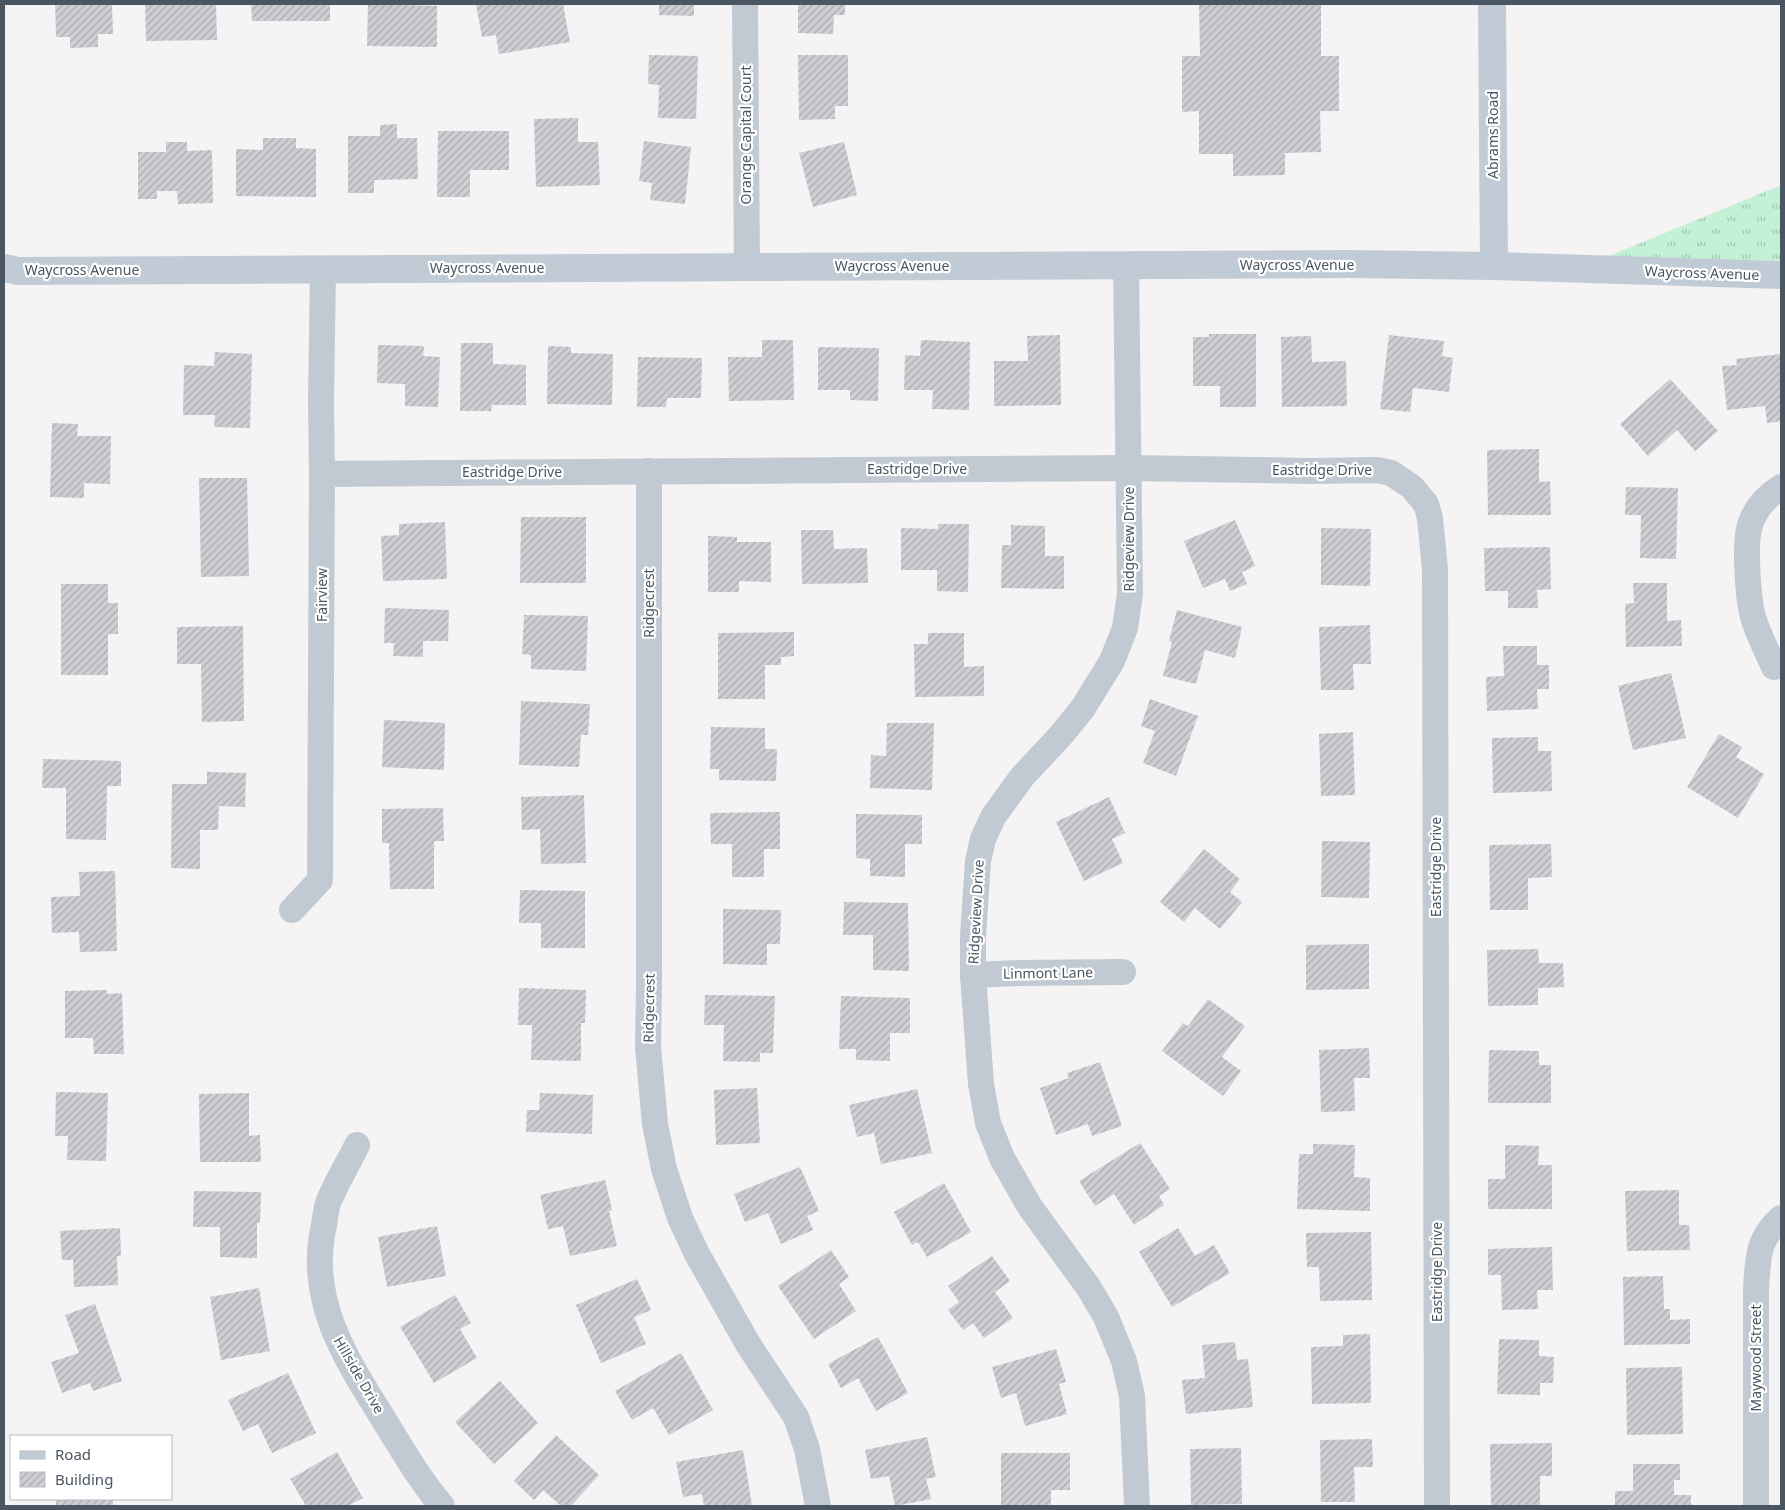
<svg xmlns="http://www.w3.org/2000/svg" width="1785" height="1510" font-family="'Noto Sans',sans-serif">
<style>
.grass{fill:url(#grass-tufts)}
.building{fill:url(#building-hatch)}
.lines{fill:none;stroke-linecap:round;stroke-linejoin:round}
.street{stroke:#c1cad2;stroke-width:26}
.secondary{stroke:#c1cbd6;stroke-width:28}
.labels{text-anchor:middle;stroke-width:4.5;stroke-linejoin:round;paint-order:stroke}
.street-label{font-size:14px;fill:#4a5661;stroke:#fff}
</style>
<defs>
<pattern id="grass-tufts" width="24" height="20" patternUnits="userSpaceOnUse" patternTransform="scale(1.25)"><rect width="24" height="20" fill="#c3f1d5"/><path d="M3 7l-1-3M5 7V3M7 7l1-3M15 17l-1-3M17 17v-4M19 17l1-3" fill="none" stroke="#a0c6b0"/></pattern>
<pattern id="building-hatch" width="6" height="6" patternUnits="userSpaceOnUse" patternTransform="scale(1.25)"><rect width="6" height="6" fill="#cdcfd5"/><path d="M-1 1l2-2M0 6l6-6M5 7l2-2" fill="none" stroke="#a8abb0"/></pattern>
</defs>
<rect width="100%" height="100%" fill="#f5f3f3"/>
<path class="grass" d="M 1781,185 L 1781,261 L 1609,256 Z"/>
<g class="building">
<path d="M 55,4 L 112,4 L 113,34 L 98,34 L 98,47 L 70,48 L 70,37 L 56,37 Z"/>
<path d="M 145,4 L 216,4 L 217,40 L 146,41 Z"/>
<path d="M 251,4 L 330,4 L 330,21 L 252,21 Z"/>
<path d="M 368,4 L 437,6 L 437,47 L 367,46 Z"/>
<path d="M 482,4 L 563,4 L 570,42 L 499,54 L 496,35 L 482,37 L 476,5 Z"/>
<path d="M 659,4 L 694,4 L 694,16 L 659,15 Z"/>
<path d="M 798,4 L 845,4 L 845,15 L 834,15 L 833,34 L 798,33 Z"/>
<path d="M 1199,4 L 1321,4 L 1321,56 L 1339,56 L 1339,111 L 1320,111 L 1321,152 L 1285,153 L 1285,175 L 1233,176 L 1233,154 L 1199,154 L 1199,111 L 1182,112 L 1182,56 L 1200,56 Z"/>
<path d="M 649,55 L 698,56 L 696,119 L 658,118 L 659,85 L 648,84 Z"/>
<path d="M 798,55 L 848,55 L 848,106 L 835,106 L 835,119 L 799,120 Z"/>
<path d="M 578,118 L 578,142 L 598,142 L 600,185 L 536,187 L 534,119 Z"/>
<path d="M 397,124 L 397,138 L 417,138 L 418,179 L 374,180 L 374,193 L 348,193 L 348,136 L 380,136 L 380,125 Z"/>
<path d="M 438,131 L 509,131 L 509,170 L 470,170 L 470,197 L 437,197 Z"/>
<path d="M 263,138 L 296,138 L 296,148 L 316,149 L 316,197 L 236,196 L 236,149 L 263,150 Z"/>
<path d="M 644,141 L 691,147 L 685,204 L 650,200 L 652,183 L 639,181 Z"/>
<path d="M 166,142 L 187,142 L 187,151 L 212,150 L 213,203 L 178,204 L 177,191 L 157,191 L 157,199 L 138,199 L 138,152 L 166,152 Z"/>
<path d="M 844,142 L 857,195 L 813,207 L 799,153 Z"/>
<path d="M 1209,334 L 1256,334 L 1256,407 L 1220,407 L 1220,386 L 1193,386 L 1193,337 L 1209,337 Z"/>
<path d="M 1060,335 L 1061,405 L 994,406 L 994,361 L 1028,361 L 1027,336 Z"/>
<path d="M 1389,335 L 1444,341 L 1442,356 L 1453,358 L 1449,392 L 1413,388 L 1410,412 L 1380,409 Z"/>
<path d="M 1311,336 L 1312,362 L 1346,361 L 1347,406 L 1282,407 L 1281,337 Z"/>
<path d="M 762,340 L 793,340 L 794,400 L 729,401 L 728,357 L 762,357 Z"/>
<path d="M 921,340 L 970,342 L 969,410 L 932,409 L 933,390 L 904,390 L 905,355 L 920,356 Z"/>
<path d="M 461,343 L 493,343 L 493,364 L 526,365 L 526,405 L 492,405 L 491,411 L 460,411 Z"/>
<path d="M 378,345 L 424,346 L 423,356 L 440,357 L 438,407 L 405,406 L 405,384 L 377,383 Z"/>
<path d="M 548,346 L 571,347 L 571,353 L 613,354 L 612,405 L 547,404 Z"/>
<path d="M 818,347 L 879,348 L 878,401 L 850,400 L 850,390 L 818,390 Z"/>
<path d="M 215,352 L 252,354 L 250,428 L 214,427 L 215,415 L 183,415 L 184,365 L 214,366 Z"/>
<path d="M 1781,354 L 1781,421 L 1767,423 L 1765,406 L 1727,410 L 1722,366 L 1737,365 L 1736,359 Z"/>
<path d="M 638,357 L 702,358 L 701,398 L 667,398 L 666,407 L 637,407 Z"/>
<path d="M 1670,379 L 1718,431 L 1695,451 L 1677,430 L 1648,456 L 1620,424 Z"/>
<path d="M 52,423 L 78,424 L 77,436 L 111,436 L 110,484 L 84,483 L 84,498 L 50,497 Z"/>
<path d="M 1539,449 L 1539,482 L 1550,481 L 1551,515 L 1488,515 L 1487,450 Z"/>
<path d="M 199,478 L 247,478 L 249,576 L 201,577 Z"/>
<path d="M 1626,487 L 1678,488 L 1676,559 L 1640,558 L 1641,515 L 1625,515 Z"/>
<path d="M 521,517 L 586,517 L 586,583 L 520,583 Z"/>
<path d="M 1235,520 L 1255,566 L 1242,572 L 1247,584 L 1230,591 L 1225,579 L 1203,588 L 1184,541 Z"/>
<path d="M 445,522 L 447,579 L 383,581 L 381,536 L 399,535 L 399,524 Z"/>
<path d="M 938,524 L 969,524 L 968,592 L 937,591 L 937,570 L 901,570 L 901,528 L 938,529 Z"/>
<path d="M 1011,525 L 1045,526 L 1045,556 L 1064,556 L 1064,589 L 1001,588 L 1002,545 L 1011,545 Z"/>
<path d="M 1321,528 L 1371,529 L 1370,586 L 1321,585 Z"/>
<path d="M 801,530 L 833,530 L 834,549 L 867,548 L 868,583 L 802,584 Z"/>
<path d="M 708,536 L 737,537 L 737,542 L 771,542 L 771,582 L 739,581 L 739,592 L 708,592 Z"/>
<path d="M 1550,547 L 1551,589 L 1537,590 L 1538,608 L 1508,608 L 1508,591 L 1485,591 L 1484,548 Z"/>
<path d="M 1633,583 L 1667,583 L 1667,621 L 1681,620 L 1682,646 L 1626,647 L 1625,604 L 1634,603 Z"/>
<path d="M 61,584 L 108,584 L 108,603 L 118,603 L 118,634 L 108,634 L 108,675 L 61,675 Z"/>
<path d="M 385,608 L 449,610 L 448,641 L 423,641 L 423,657 L 393,656 L 394,643 L 384,643 Z"/>
<path d="M 1177,610 L 1242,627 L 1235,658 L 1205,650 L 1196,684 L 1163,676 L 1172,642 L 1169,641 Z"/>
<path d="M 524,615 L 588,616 L 586,671 L 531,669 L 531,655 L 522,654 Z"/>
<path d="M 1370,625 L 1371,664 L 1353,664 L 1354,690 L 1321,690 L 1319,627 Z"/>
<path d="M 243,626 L 244,721 L 202,722 L 201,664 L 177,664 L 177,627 Z"/>
<path d="M 794,632 L 794,656 L 781,657 L 781,665 L 765,665 L 765,699 L 718,699 L 718,633 Z"/>
<path d="M 928,633 L 964,633 L 964,667 L 984,666 L 984,696 L 915,697 L 914,644 L 928,644 Z"/>
<path d="M 1503,646 L 1537,646 L 1537,665 L 1549,665 L 1549,689 L 1537,689 L 1538,709 L 1487,711 L 1486,677 L 1504,676 Z"/>
<path d="M 1671,673 L 1686,738 L 1633,750 L 1618,686 Z"/>
<path d="M 1150,699 L 1198,716 L 1176,776 L 1143,763 L 1155,731 L 1141,726 Z"/>
<path d="M 521,701 L 590,704 L 588,735 L 581,735 L 579,767 L 519,765 Z"/>
<path d="M 384,720 L 445,723 L 444,770 L 382,767 Z"/>
<path d="M 887,723 L 934,723 L 932,790 L 870,788 L 871,755 L 886,756 Z"/>
<path d="M 711,727 L 765,728 L 765,749 L 777,749 L 776,781 L 719,780 L 719,769 L 710,769 Z"/>
<path d="M 1353,732 L 1355,795 L 1321,796 L 1319,734 Z"/>
<path d="M 1719,734 L 1742,747 L 1736,757 L 1764,774 L 1738,818 L 1687,787 Z"/>
<path d="M 1538,737 L 1538,751 L 1551,751 L 1552,791 L 1493,793 L 1492,738 Z"/>
<path d="M 43,759 L 121,761 L 121,786 L 107,786 L 106,840 L 66,839 L 66,788 L 42,788 Z"/>
<path d="M 207,772 L 246,773 L 245,807 L 219,806 L 218,830 L 200,830 L 200,869 L 171,868 L 172,784 L 207,784 Z"/>
<path d="M 584,795 L 586,863 L 541,864 L 540,829 L 522,830 L 521,797 Z"/>
<path d="M 1109,797 L 1125,833 L 1112,839 L 1123,863 L 1084,881 L 1056,822 Z"/>
<path d="M 443,808 L 444,841 L 434,841 L 434,889 L 390,889 L 389,843 L 382,843 L 382,809 Z"/>
<path d="M 780,812 L 780,849 L 764,849 L 764,877 L 732,877 L 732,844 L 711,844 L 710,813 Z"/>
<path d="M 856,814 L 922,815 L 922,844 L 905,844 L 905,877 L 870,876 L 870,859 L 856,858 Z"/>
<path d="M 1322,841 L 1370,842 L 1369,898 L 1321,897 Z"/>
<path d="M 1551,844 L 1552,877 L 1528,878 L 1528,910 L 1490,910 L 1489,845 Z"/>
<path d="M 1204,849 L 1240,879 L 1230,892 L 1242,902 L 1220,929 L 1195,908 L 1184,922 L 1160,902 Z"/>
<path d="M 115,871 L 117,951 L 80,952 L 79,932 L 52,933 L 51,897 L 80,896 L 79,872 Z"/>
<path d="M 520,890 L 585,891 L 585,948 L 541,948 L 541,923 L 519,923 Z"/>
<path d="M 844,902 L 908,903 L 909,971 L 873,970 L 873,935 L 843,935 Z"/>
<path d="M 723,909 L 781,910 L 780,944 L 767,944 L 767,965 L 723,964 Z"/>
<path d="M 1369,944 L 1369,989 L 1306,990 L 1306,945 Z"/>
<path d="M 1538,949 L 1539,963 L 1563,963 L 1564,987 L 1538,988 L 1538,1005 L 1488,1006 L 1487,950 Z"/>
<path d="M 519,988 L 586,990 L 585,1023 L 581,1023 L 581,1061 L 531,1060 L 532,1025 L 518,1025 Z"/>
<path d="M 107,990 L 107,994 L 122,993 L 124,1054 L 94,1054 L 93,1038 L 65,1038 L 65,991 Z"/>
<path d="M 705,995 L 775,996 L 773,1053 L 760,1053 L 760,1062 L 723,1061 L 724,1025 L 704,1025 Z"/>
<path d="M 841,996 L 910,998 L 910,1033 L 890,1033 L 890,1061 L 856,1060 L 856,1049 L 839,1049 Z"/>
<path d="M 1208,999 L 1245,1026 L 1222,1057 L 1241,1071 L 1223,1096 L 1162,1051 L 1183,1023 L 1188,1026 Z"/>
<path d="M 1369,1048 L 1370,1078 L 1354,1078 L 1355,1111 L 1321,1112 L 1319,1050 Z"/>
<path d="M 1489,1050 L 1539,1051 L 1539,1065 L 1551,1065 L 1551,1103 L 1488,1103 Z"/>
<path d="M 1100,1062 L 1122,1126 L 1092,1136 L 1088,1124 L 1056,1135 L 1040,1088 L 1069,1078 L 1067,1073 Z"/>
<path d="M 757,1088 L 760,1143 L 716,1145 L 714,1090 Z"/>
<path d="M 917,1089 L 932,1153 L 881,1164 L 874,1133 L 857,1137 L 849,1105 Z"/>
<path d="M 56,1092 L 108,1093 L 106,1161 L 67,1160 L 68,1136 L 55,1136 Z"/>
<path d="M 249,1093 L 249,1136 L 260,1135 L 261,1162 L 200,1162 L 199,1094 Z"/>
<path d="M 540,1093 L 593,1095 L 592,1134 L 526,1132 L 527,1110 L 539,1110 Z"/>
<path d="M 1140,1143 L 1170,1189 L 1159,1196 L 1164,1205 L 1134,1225 L 1114,1194 L 1095,1206 L 1079,1181 Z"/>
<path d="M 1313,1144 L 1355,1145 L 1354,1177 L 1370,1178 L 1370,1211 L 1297,1209 L 1299,1154 L 1313,1154 Z"/>
<path d="M 1505,1145 L 1539,1146 L 1538,1165 L 1552,1165 L 1552,1209 L 1488,1209 L 1488,1179 L 1505,1179 Z"/>
<path d="M 800,1167 L 819,1211 L 807,1216 L 813,1230 L 781,1244 L 768,1213 L 745,1222 L 734,1194 Z"/>
<path d="M 605,1180 L 612,1210 L 609,1211 L 617,1246 L 570,1256 L 563,1226 L 548,1229 L 540,1195 Z"/>
<path d="M 944,1183 L 971,1232 L 927,1257 L 918,1242 L 912,1245 L 894,1212 Z"/>
<path d="M 1679,1190 L 1679,1225 L 1689,1225 L 1690,1250 L 1627,1251 L 1625,1191 Z"/>
<path d="M 194,1191 L 261,1192 L 260,1223 L 257,1223 L 257,1258 L 220,1257 L 220,1227 L 193,1227 Z"/>
<path d="M 437,1226 L 446,1276 L 387,1287 L 378,1237 Z"/>
<path d="M 120,1228 L 121,1256 L 117,1256 L 118,1285 L 74,1287 L 73,1260 L 62,1260 L 60,1231 Z"/>
<path d="M 1178,1228 L 1195,1256 L 1214,1245 L 1230,1273 L 1172,1307 L 1139,1252 Z"/>
<path d="M 1371,1232 L 1372,1300 L 1320,1301 L 1319,1267 L 1307,1267 L 1306,1233 Z"/>
<path d="M 1552,1247 L 1553,1290 L 1537,1290 L 1538,1309 L 1502,1310 L 1501,1275 L 1488,1275 L 1488,1249 Z"/>
<path d="M 831,1250 L 849,1277 L 839,1284 L 856,1311 L 814,1339 L 778,1286 Z"/>
<path d="M 992,1256 L 1010,1281 L 995,1292 L 1013,1318 L 984,1338 L 973,1323 L 963,1330 L 948,1310 L 959,1302 L 948,1286 Z"/>
<path d="M 1663,1276 L 1664,1309 L 1670,1309 L 1670,1320 L 1690,1319 L 1690,1344 L 1624,1345 L 1623,1277 Z"/>
<path d="M 637,1279 L 651,1310 L 634,1317 L 646,1344 L 601,1363 L 576,1305 Z"/>
<path d="M 259,1288 L 270,1351 L 221,1360 L 210,1297 Z"/>
<path d="M 455,1295 L 471,1323 L 460,1329 L 477,1358 L 434,1383 L 400,1327 Z"/>
<path d="M 95,1304 L 122,1381 L 93,1391 L 90,1383 L 62,1393 L 51,1362 L 79,1353 L 65,1315 Z"/>
<path d="M 1370,1334 L 1371,1403 L 1312,1404 L 1311,1347 L 1343,1346 L 1343,1335 Z"/>
<path d="M 878,1337 L 908,1393 L 876,1411 L 858,1378 L 841,1388 L 828,1364 Z"/>
<path d="M 1499,1339 L 1539,1340 L 1539,1356 L 1554,1357 L 1553,1383 L 1540,1383 L 1540,1395 L 1497,1394 Z"/>
<path d="M 1235,1342 L 1237,1360 L 1248,1359 L 1253,1407 L 1186,1414 L 1182,1380 L 1205,1378 L 1202,1345 Z"/>
<path d="M 1056,1349 L 1066,1382 L 1059,1384 L 1067,1414 L 1025,1426 L 1016,1393 L 1001,1398 L 992,1367 Z"/>
<path d="M 681,1353 L 713,1410 L 669,1435 L 653,1408 L 632,1420 L 615,1391 Z"/>
<path d="M 1682,1367 L 1683,1434 L 1627,1435 L 1626,1368 Z"/>
<path d="M 288,1373 L 316,1433 L 272,1453 L 258,1424 L 243,1431 L 228,1400 Z"/>
<path d="M 500,1381 L 538,1423 L 494,1464 L 455,1422 Z"/>
<path d="M 556,1435 L 599,1475 L 571,1506 L 561,1506 L 543,1490 L 534,1500 L 514,1481 Z"/>
<path d="M 927,1437 L 936,1477 L 926,1479 L 931,1499 L 895,1506 L 889,1476 L 871,1479 L 865,1450 Z"/>
<path d="M 1372,1439 L 1373,1467 L 1354,1467 L 1355,1502 L 1321,1502 L 1320,1440 Z"/>
<path d="M 1552,1443 L 1552,1476 L 1540,1476 L 1540,1506 L 1491,1506 L 1490,1444 Z"/>
<path d="M 1241,1448 L 1242,1504 L 1191,1505 L 1190,1449 Z"/>
<path d="M 743,1450 L 752,1506 L 704,1506 L 702,1494 L 683,1497 L 676,1462 Z"/>
<path d="M 337,1452 L 363,1498 L 348,1506 L 306,1506 L 290,1479 Z"/>
<path d="M 1001,1453 L 1070,1453 L 1070,1490 L 1051,1490 L 1051,1506 L 1001,1506 Z"/>
<path d="M 1633,1464 L 1680,1464 L 1680,1480 L 1674,1480 L 1674,1495 L 1691,1495 L 1691,1506 L 1615,1506 L 1615,1491 L 1633,1491 Z"/>
<rect x="56" y="1499" width="57" height="7"/>
</g>
<g class="lines">
<g class="street">
<path d="M 745,4 L 747,267"/>
<path d="M 1126,265 L 1130,594 L 1125,628 L 1112,661 L 1083,708 L 1062,734 L 1022,777 L 993,817 L 983,839 L 978,861 L 973,936 L 973,975 L 981,1084 L 988,1123 L 1002,1158 L 1030,1207 L 1089,1288 L 1106,1317 L 1124,1361 L 1132,1396 L 1137,1506"/>
<path d="M 649,471 L 649,986 L 648,1047 L 655,1124 L 664,1169 L 680,1218 L 697,1254 L 748,1344 L 796,1417 L 807,1449 L 818,1506"/>
<path d="M 322,474 L 1129,468 L 1311,471 L 1377,470 L 1391,473 L 1412,487 L 1426,504 L 1430,518 L 1435,570 L 1437,1506"/>
<path d="M 1774,667 C 1767,651 1758,634 1753,617 C 1748,598 1744,543 1750,525 C 1755,509 1767,496 1781,487"/>
<path d="M 292,910 L 320,880 L 322,474 L 321,403 L 323,269"/>
<path d="M 973,975 L 1018,973 L 1123,972"/>
<path d="M 357,1145 C 348,1164 336,1183 328,1203 C 326,1210 325,1218 324,1225 C 307,1298 344,1356 381,1415 C 400,1446 419,1479 442,1506"/>
<path d="M 1756,1506 L 1756,1289 C 1758,1259 1757,1239 1781,1218"/>
</g>
<g class="secondary">
<path d="M 1492,4 L 1494,266"/>
<path d="M 4,268 L 18,271 L 1347,264 L 1494,266 L 1781,275"/>
</g>
</g>
<g class="labels">
<g class="street-label">
<text transform="translate(746 135) rotate(-90)" y="5">Orange Capital Court</text>
<text transform="translate(1493 135) rotate(-90)" y="5">Abrams Road</text>
<text x="1297" y="270">Waycross Avenue</text>
<text x="892" y="271">Waycross Avenue</text>
<text x="487" y="273">Waycross Avenue</text>
<text x="82" y="275">Waycross Avenue</text>
<text transform="translate(1702 273) rotate(2)" y="5">Waycross Avenue</text>
<text x="917" y="474">Eastridge Drive</text>
<text x="1322" y="475">Eastridge Drive</text>
<text x="512" y="477">Eastridge Drive</text>
<text transform="translate(1129 539) rotate(-90)" y="5">Ridgeview Drive</text>
<text transform="translate(322 595) rotate(-90)" y="5">Fairview</text>
<text transform="translate(649 603) rotate(-90)" y="5">Ridgecrest</text>
<text transform="translate(1436 867) rotate(-90)" y="5">Eastridge Drive</text>
<text transform="translate(976 912) rotate(-87)" y="5">Ridgeview Drive</text>
<text transform="translate(1048 973) rotate(-1)" y="5">Linmont Lane</text>
<text transform="translate(649 1008) rotate(-89)" y="5">Ridgecrest</text>
<text transform="translate(1437 1272) rotate(-90)" y="5">Eastridge Drive</text>
<text transform="translate(1756 1358) rotate(-90)" y="5">Maywood Street</text>
<text transform="translate(359 1375) rotate(60)" y="5">Hillside Drive</text>
</g>
</g>
<rect width="1785" height="1510" fill="none" stroke="#4a5661" stroke-width="10"/>
<rect x="10" y="1435" width="162" height="65" fill="#ffffff" stroke="#b7bbc0"/>
<rect x="20" y="1451" width="25" height="8" fill="#c1cbd6" stroke="#b7bbc0"/>
<text x="55" y="1460" font-size="15" fill="#4a5661">Road</text>
<rect x="20" y="1472" width="25" height="15" fill="url(#building-hatch)" stroke="#b7bbc0"/>
<text x="55" y="1485" font-size="15" fill="#4a5661">Building</text>
</svg>
